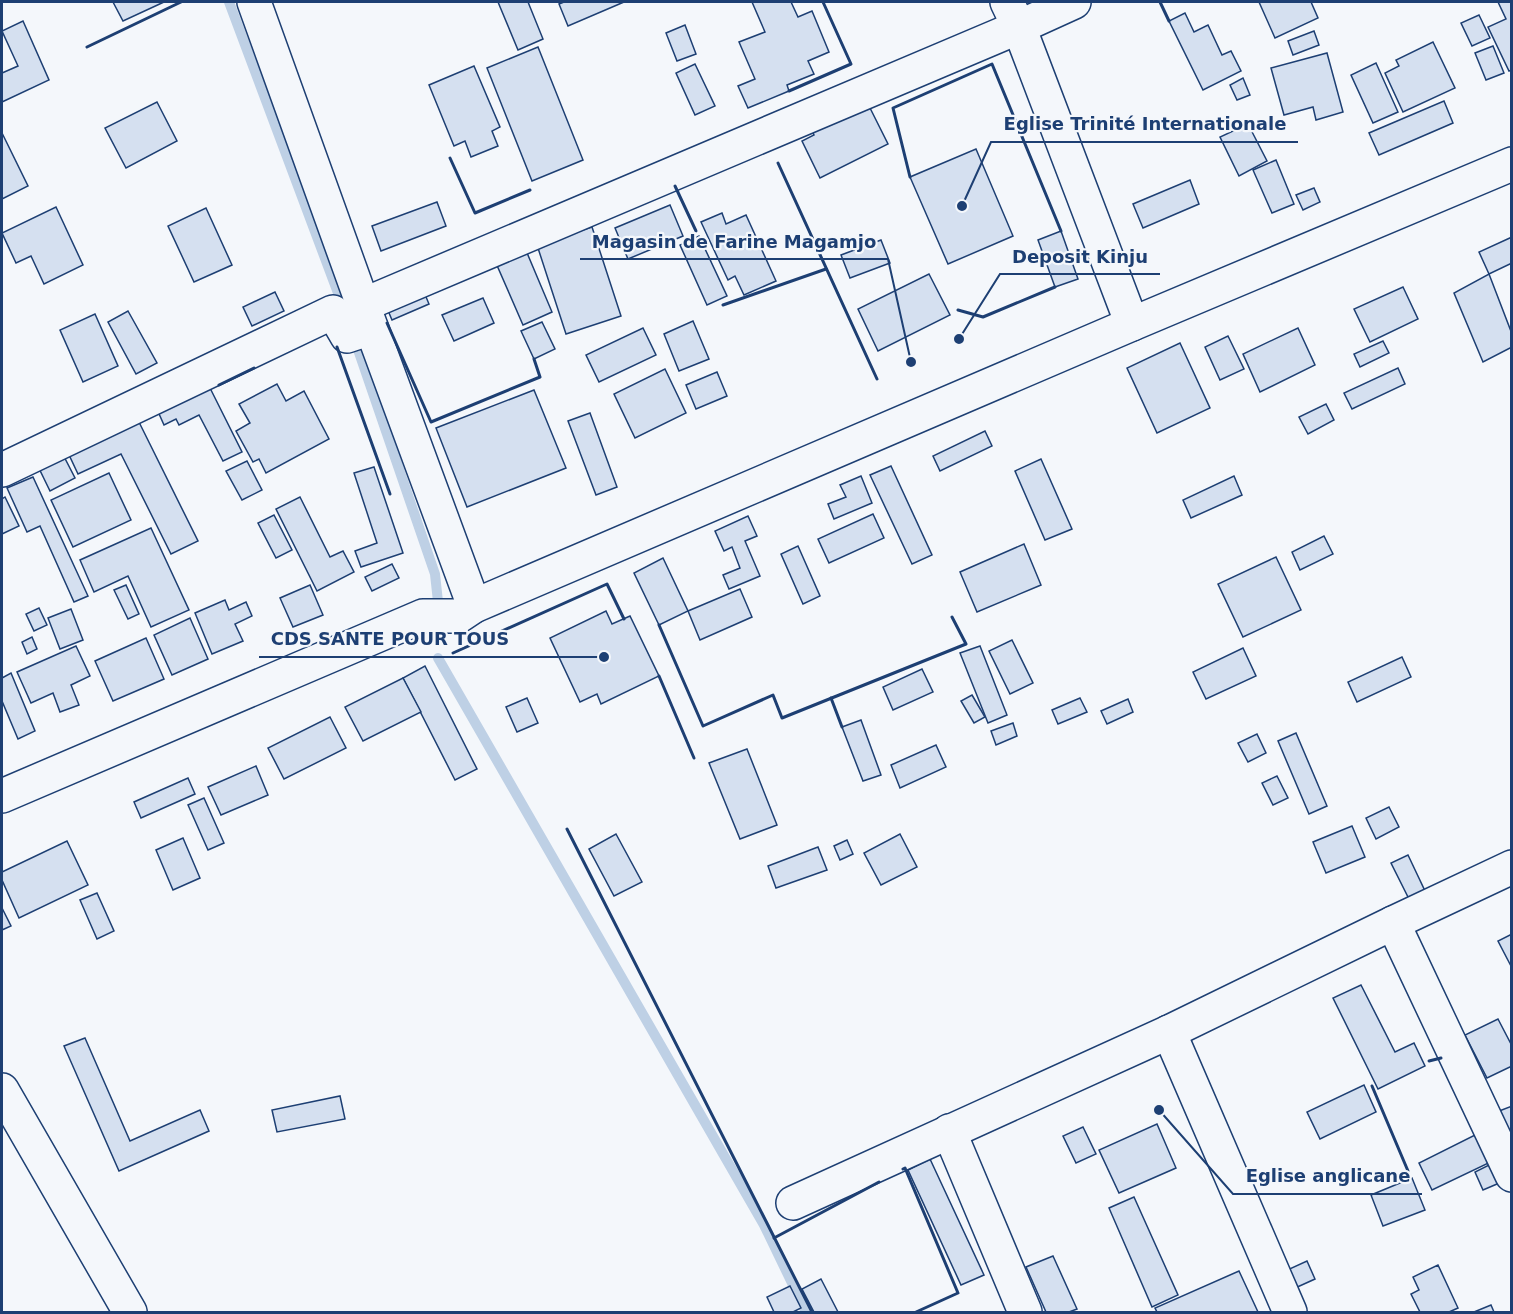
<svg xmlns="http://www.w3.org/2000/svg" width="1513" height="1314" font-family="'DejaVu Sans',sans-serif">
<style>
.lines{fill:none;stroke-linecap:round;stroke-linejoin:round}
.stream{stroke:#bed0e5;stroke-width:10}
.building{fill:#d5e0f0;stroke:#1d3f73;stroke-width:1.5}
.minor-casing{stroke:#1d3f73;stroke-width:36}
.primary-casing{stroke:#1d3f73;stroke-width:36}
.minor{stroke:#f4f7fb;stroke-width:33}
.primary{stroke:#f4f7fb;stroke-width:33}
.wall{stroke:#1d3f73;stroke-width:3}
.leader{fill:none;stroke:#1d3f73;stroke-width:2}
.callout-dot{fill:#1d3f73;stroke:#f4f7fb;stroke-width:2}
.callout-label{font-size:18px;text-anchor:middle;font-weight:bold;fill:#1d3f73;stroke:#f4f7fb;stroke-width:4.5;stroke-linejoin:round;paint-order:stroke}
</style>
<rect width="100%" height="100%" fill="#f4f7fb"/>
<g class="lines">
<g class="stream">
<path d="M 229,2 L 344,309"/>
<path d="M 354,338 L 435,574 L 439,611"/>
<path d="M 438,658 L 764,1225 L 806,1312"/>
</g>
</g>
<g class="building">
<path d="M 113,2 L 164,2 L 123,21 Z"/>
<path d="M 498,2 L 528,2 L 543,39 L 518,50 Z"/>
<path d="M 564,2 L 624,2 L 568,26 L 559,4 Z"/>
<path d="M 752,2 L 791,2 L 798,17 L 812,11 L 829,52 L 808,61 L 814,74 L 787,85 L 789,91 L 748,108 L 738,86 L 755,79 L 739,42 L 765,32 Z"/>
<path d="M 1259,2 L 1311,2 L 1318,18 L 1275,38 Z"/>
<path d="M 1498,2 L 1512,2 L 1512,70 L 1509,71 L 1488,27 L 1506,19 Z"/>
<path d="M 1185,13 L 1194,32 L 1208,25 L 1222,55 L 1231,51 L 1241,71 L 1203,90 L 1169,21 Z"/>
<path d="M 1479,15 L 1490,38 L 1472,46 L 1461,23 Z"/>
<path d="M 23,21 L 49,80 L 2,102 L 2,73 L 18,66 L 2,31 Z"/>
<path d="M 685,25 L 696,54 L 677,61 L 666,33 Z"/>
<path d="M 1314,31 L 1319,45 L 1293,55 L 1288,41 Z"/>
<path d="M 1433,42 L 1455,88 L 1403,112 L 1385,73 L 1399,66 L 1396,60 Z"/>
<path d="M 1493,46 L 1504,73 L 1486,80 L 1475,53 Z"/>
<path d="M 538,47 L 583,160 L 532,181 L 487,68 Z"/>
<path d="M 1327,53 L 1343,112 L 1316,120 L 1313,107 L 1284,115 L 1271,68 Z"/>
<path d="M 1376,63 L 1398,112 L 1373,123 L 1351,75 Z"/>
<path d="M 695,64 L 715,106 L 695,115 L 676,73 Z"/>
<path d="M 474,66 L 500,127 L 492,131 L 498,146 L 471,157 L 465,141 L 454,146 L 429,85 Z"/>
<path d="M 1243,78 L 1250,95 L 1237,100 L 1230,85 Z"/>
<path d="M 865,98 L 888,144 L 820,178 L 802,141 L 814,135 L 809,125 Z"/>
<path d="M 1444,101 L 1453,123 L 1379,155 L 1369,133 Z"/>
<path d="M 157,102 L 177,141 L 126,168 L 105,128 Z"/>
<path d="M 1248,124 L 1267,161 L 1239,176 L 1220,137 Z"/>
<path d="M 2,133 L 28,186 L 2,199 Z"/>
<path d="M 976,149 L 1013,236 L 948,264 L 910,177 Z"/>
<path d="M 1276,160 L 1294,204 L 1272,213 L 1253,170 Z"/>
<path d="M 1190,180 L 1199,204 L 1143,228 L 1133,204 Z"/>
<path d="M 1314,188 L 1320,202 L 1303,210 L 1296,195 Z"/>
<path d="M 437,202 L 446,226 L 381,251 L 372,226 Z"/>
<path d="M 670,205 L 683,236 L 628,259 L 615,228 Z"/>
<path d="M 56,207 L 83,265 L 44,284 L 31,256 L 16,263 L 2,233 Z"/>
<path d="M 206,208 L 232,265 L 194,282 L 168,226 Z"/>
<path d="M 722,213 L 726,224 L 746,215 L 776,281 L 744,295 L 735,276 L 728,280 L 701,222 Z"/>
<path d="M 592,227 L 621,316 L 566,334 L 537,245 Z"/>
<path d="M 1061,231 L 1078,279 L 1055,287 L 1038,240 Z"/>
<path d="M 699,236 L 727,296 L 707,305 L 680,245 Z"/>
<path d="M 1512,237 L 1512,263 L 1489,274 L 1479,252 Z"/>
<path d="M 881,240 L 890,263 L 850,278 L 841,255 Z"/>
<path d="M 522,241 L 552,312 L 523,325 L 492,254 Z"/>
<path d="M 929,274 L 950,315 L 878,351 L 858,309 Z"/>
<path d="M 1489,274 L 1512,334 L 1512,347 L 1483,362 L 1454,293 Z"/>
<path d="M 421,285 L 429,304 L 392,320 L 384,301 Z"/>
<path d="M 1403,287 L 1418,319 L 1370,342 L 1354,309 Z"/>
<path d="M 275,292 L 284,311 L 252,326 L 243,307 Z"/>
<path d="M 483,298 L 494,323 L 454,341 L 442,315 Z"/>
<path d="M 128,311 L 157,363 L 136,374 L 108,322 Z"/>
<path d="M 95,314 L 118,366 L 83,382 L 60,330 Z"/>
<path d="M 693,321 L 709,359 L 679,371 L 664,334 Z"/>
<path d="M 542,322 L 555,349 L 534,359 L 521,331 Z"/>
<path d="M 643,328 L 656,355 L 599,382 L 586,355 Z"/>
<path d="M 1298,328 L 1315,365 L 1260,392 L 1243,354 Z"/>
<path d="M 1228,336 L 1244,369 L 1220,380 L 1205,347 Z"/>
<path d="M 1383,341 L 1389,353 L 1360,367 L 1354,354 Z"/>
<path d="M 1180,343 L 1210,408 L 1157,433 L 1127,368 Z"/>
<path d="M 1398,368 L 1405,384 L 1352,409 L 1344,393 Z"/>
<path d="M 665,369 L 686,413 L 635,438 L 614,394 Z"/>
<path d="M 717,372 L 727,396 L 696,409 L 686,385 Z"/>
<path d="M 207,382 L 242,452 L 223,461 L 199,415 L 179,425 L 176,419 L 164,425 L 156,407 Z"/>
<path d="M 277,384 L 286,401 L 304,391 L 329,439 L 266,473 L 259,459 L 253,462 L 236,431 L 250,423 L 239,404 Z"/>
<path d="M 534,390 L 566,468 L 467,507 L 436,428 Z"/>
<path d="M 1326,404 L 1334,420 L 1308,434 L 1299,417 Z"/>
<path d="M 133,410 L 198,541 L 171,554 L 121,454 L 78,474 L 63,442 Z"/>
<path d="M 590,413 L 617,487 L 596,495 L 568,421 Z"/>
<path d="M 985,431 L 992,446 L 940,471 L 933,456 Z"/>
<path d="M 57,443 L 75,478 L 50,491 L 33,456 Z"/>
<path d="M 1041,459 L 1072,529 L 1045,540 L 1015,471 Z"/>
<path d="M 247,461 L 262,490 L 242,500 L 226,471 Z"/>
<path d="M 891,466 L 932,555 L 912,564 L 870,475 Z"/>
<path d="M 374,467 L 403,553 L 361,567 L 355,551 L 377,543 L 354,473 Z"/>
<path d="M 109,473 L 131,520 L 73,547 L 51,500 Z"/>
<path d="M 861,476 L 872,503 L 834,519 L 828,504 L 846,497 L 840,485 Z"/>
<path d="M 1234,476 L 1242,495 L 1191,518 L 1183,500 Z"/>
<path d="M 33,477 L 88,596 L 74,602 L 40,526 L 27,532 L 7,488 Z"/>
<path d="M 5,497 L 19,526 L 2,534 L 2,499 Z"/>
<path d="M 300,497 L 330,557 L 343,551 L 354,572 L 317,591 L 276,509 Z"/>
<path d="M 873,514 L 884,538 L 829,563 L 818,539 Z"/>
<path d="M 274,515 L 292,550 L 276,558 L 258,523 Z"/>
<path d="M 748,516 L 757,536 L 745,541 L 760,576 L 729,589 L 723,575 L 740,568 L 732,547 L 724,551 L 715,531 Z"/>
<path d="M 151,528 L 189,610 L 151,627 L 128,576 L 94,592 L 80,560 Z"/>
<path d="M 1324,536 L 1333,554 L 1300,570 L 1292,552 Z"/>
<path d="M 1024,544 L 1041,585 L 977,612 L 960,572 Z"/>
<path d="M 798,546 L 820,596 L 803,604 L 781,554 Z"/>
<path d="M 1276,557 L 1301,610 L 1243,637 L 1218,584 Z"/>
<path d="M 663,558 L 688,611 L 659,625 L 634,573 Z"/>
<path d="M 392,564 L 399,578 L 372,591 L 365,577 Z"/>
<path d="M 126,585 L 139,614 L 128,619 L 114,590 Z"/>
<path d="M 310,585 L 323,615 L 293,627 L 280,598 Z"/>
<path d="M 740,589 L 752,617 L 700,640 L 688,611 Z"/>
<path d="M 225,600 L 229,610 L 246,602 L 252,616 L 235,624 L 243,641 L 212,654 L 195,613 Z"/>
<path d="M 39,608 L 47,625 L 34,631 L 26,614 Z"/>
<path d="M 71,609 L 83,640 L 60,649 L 48,618 Z"/>
<path d="M 606,611 L 612,624 L 630,616 L 659,676 L 601,704 L 597,694 L 580,702 L 550,638 Z"/>
<path d="M 190,618 L 208,659 L 172,675 L 154,635 Z"/>
<path d="M 32,637 L 37,649 L 27,654 L 22,642 Z"/>
<path d="M 146,638 L 164,679 L 113,701 L 95,661 Z"/>
<path d="M 1012,640 L 1033,683 L 1010,694 L 989,651 Z"/>
<path d="M 76,646 L 90,676 L 71,685 L 79,705 L 60,712 L 53,693 L 31,703 L 17,672 Z"/>
<path d="M 980,646 L 1007,715 L 988,723 L 960,653 Z"/>
<path d="M 1243,648 L 1256,676 L 1206,699 L 1193,672 Z"/>
<path d="M 1402,657 L 1411,677 L 1357,702 L 1348,682 Z"/>
<path d="M 425,666 L 477,769 L 455,780 L 403,678 Z"/>
<path d="M 922,669 L 933,692 L 893,710 L 883,687 Z"/>
<path d="M 11,673 L 35,731 L 18,739 L 2,701 L 2,678 Z"/>
<path d="M 403,678 L 421,712 L 363,741 L 345,707 Z"/>
<path d="M 972,695 L 985,717 L 974,723 L 961,701 Z"/>
<path d="M 527,698 L 538,723 L 517,732 L 506,707 Z"/>
<path d="M 1080,698 L 1087,712 L 1058,724 L 1052,710 Z"/>
<path d="M 1128,699 L 1133,712 L 1107,724 L 1101,711 Z"/>
<path d="M 330,717 L 346,748 L 284,779 L 268,748 Z"/>
<path d="M 861,720 L 881,775 L 863,781 L 842,727 Z"/>
<path d="M 1013,723 L 1017,736 L 996,745 L 991,731 Z"/>
<path d="M 1296,733 L 1327,806 L 1309,814 L 1278,741 Z"/>
<path d="M 1257,734 L 1266,753 L 1248,762 L 1238,743 Z"/>
<path d="M 936,745 L 946,767 L 900,788 L 891,765 Z"/>
<path d="M 747,749 L 777,825 L 740,839 L 709,763 Z"/>
<path d="M 256,766 L 268,795 L 221,815 L 208,787 Z"/>
<path d="M 1277,776 L 1288,798 L 1273,805 L 1262,783 Z"/>
<path d="M 188,778 L 195,794 L 141,818 L 134,802 Z"/>
<path d="M 204,798 L 224,843 L 208,850 L 188,805 Z"/>
<path d="M 1389,807 L 1399,827 L 1376,839 L 1366,818 Z"/>
<path d="M 1352,826 L 1365,857 L 1326,873 L 1313,842 Z"/>
<path d="M 616,834 L 642,882 L 614,896 L 589,849 Z"/>
<path d="M 900,834 L 917,867 L 881,885 L 864,853 Z"/>
<path d="M 183,838 L 200,878 L 173,890 L 156,850 Z"/>
<path d="M 847,840 L 853,854 L 840,860 L 834,846 Z"/>
<path d="M 67,841 L 88,885 L 19,918 L 2,880 L 2,872 Z"/>
<path d="M 818,847 L 827,870 L 776,888 L 768,866 Z"/>
<path d="M 1408,855 L 1425,891 L 1409,899 L 1391,863 Z"/>
<path d="M 97,893 L 114,931 L 97,939 L 80,900 Z"/>
<path d="M 2,908 L 11,926 L 2,930 Z"/>
<path d="M 1512,934 L 1512,968 L 1498,941 Z"/>
<path d="M 1361,985 L 1395,1052 L 1414,1043 L 1425,1066 L 1378,1089 L 1333,998 Z"/>
<path d="M 1498,1019 L 1512,1046 L 1512,1066 L 1487,1078 L 1465,1035 Z"/>
<path d="M 85,1038 L 130,1141 L 200,1110 L 209,1131 L 119,1171 L 64,1046 Z"/>
<path d="M 1364,1085 L 1376,1112 L 1320,1139 L 1307,1112 Z"/>
<path d="M 340,1096 L 345,1119 L 277,1132 L 272,1110 Z"/>
<path d="M 1512,1106 L 1512,1152 L 1494,1113 Z"/>
<path d="M 1157,1124 L 1176,1168 L 1119,1193 L 1099,1150 Z"/>
<path d="M 1083,1127 L 1096,1154 L 1076,1163 L 1063,1136 Z"/>
<path d="M 1483,1131 L 1497,1159 L 1432,1190 L 1419,1163 Z"/>
<path d="M 930,1159 L 984,1275 L 961,1285 L 908,1170 Z"/>
<path d="M 1495,1162 L 1504,1181 L 1483,1190 L 1475,1172 Z"/>
<path d="M 1412,1178 L 1425,1210 L 1383,1226 L 1371,1195 Z"/>
<path d="M 1134,1197 L 1178,1295 L 1152,1307 L 1109,1208 Z"/>
<path d="M 1053,1256 L 1077,1309 L 1069,1312 L 1046,1312 L 1026,1267 Z"/>
<path d="M 1307,1261 L 1315,1279 L 1293,1289 L 1285,1271 Z"/>
<path d="M 1438,1265 L 1458,1308 L 1449,1312 L 1420,1312 L 1411,1294 L 1419,1290 L 1413,1277 Z"/>
<path d="M 1239,1271 L 1258,1312 L 1157,1312 L 1155,1308 Z"/>
<path d="M 821,1279 L 838,1312 L 814,1312 L 802,1289 Z"/>
<path d="M 790,1286 L 801,1308 L 793,1312 L 774,1312 L 767,1297 Z"/>
<path d="M 1491,1305 L 1494,1312 L 1474,1312 Z"/>
</g>
<g class="lines">
<g class="minor-casing">
<g id="minor">
<path d="M 254,2 L 363,305 L 474,606"/>
<path d="M 1007,2 L 1019,27 L 1132,324"/>
<path d="M 363,305 L 1019,27 L 1074,2"/>
<path d="M 2,470 L 333,312 L 347,336 L 371,328"/>
<path d="M 1393,923 L 1512,1175"/>
<path d="M 1169,1032 L 1290,1312"/>
<path d="M 2,1090 L 130,1312"/>
<path d="M 949,1131 L 1025,1312"/>
<path d="M 793,1203 L 1169,1032 L 1393,923 L 1512,867"/>
</g>
</g>
<g class="primary-casing">
<path id="primary" d="M 2,796 L 423,616 L 459,616 L 474,606 L 1132,324 L 1512,164"/>
</g>
<use href="#minor" class="minor"/>
<use href="#primary" class="primary"/>
<g class="wall">
<path d="M 1160,2 L 1169,21"/>
<path d="M 87,47 L 181,2"/>
<path d="M 789,91 L 851,64 L 823,2"/>
<path d="M 450,158 L 475,213 L 530,190"/>
<path d="M 778,163 L 877,379"/>
<path d="M 910,177 L 893,108 L 992,64 L 1061,231"/>
<path d="M 675,186 L 696,231"/>
<path d="M 723,305 L 826,269"/>
<path d="M 958,310 L 983,317 L 1055,287"/>
<path d="M 387,323 L 431,422 L 540,377 L 534,359"/>
<path d="M 337,347 L 390,494"/>
<path d="M 219,385 L 254,368"/>
<path d="M 659,625 L 703,726 L 773,695 L 782,718 L 966,644 L 952,617"/>
<path d="M 453,653 L 607,584 L 624,619"/>
<path d="M 659,676 L 694,758"/>
<path d="M 831,698 L 842,727"/>
<path d="M 567,829 L 812,1312"/>
<path d="M 1429,1061 L 1441,1058"/>
<path d="M 1372,1086 L 1408,1171"/>
<path d="M 903,1169 L 905,1168 L 958,1293 L 916,1312"/>
<path d="M 774,1238 L 879,1182"/>
</g>
</g>
<path class="leader" d="M962 206L991 142H1298M911 362L888 259H580M959 339L1000 274H1160M604 657L522 657H259M1159 1110L1233 1194H1422"/>
<g class="callout-dot">
<circle cx="962" cy="206" r="6"/>
<circle cx="911" cy="362" r="6"/>
<circle cx="959" cy="339" r="6"/>
<circle cx="604" cy="657" r="6"/>
<circle cx="1159" cy="1110" r="6"/>
</g>
<g class="callout-label">
<text x="1145" y="130">Eglise Trinité Internationale</text>
<text x="734" y="248">Magasin de Farine Magamjo</text>
<text x="1080" y="263">Deposit Kinju</text>
<text x="390" y="645">CDS SANTE POUR TOUS</text>
<text x="1328" y="1182">Eglise anglicane</text>
</g>
<rect width="1513" height="1314" fill="none" stroke="#1d3f73" stroke-width="6"/>
</svg>
